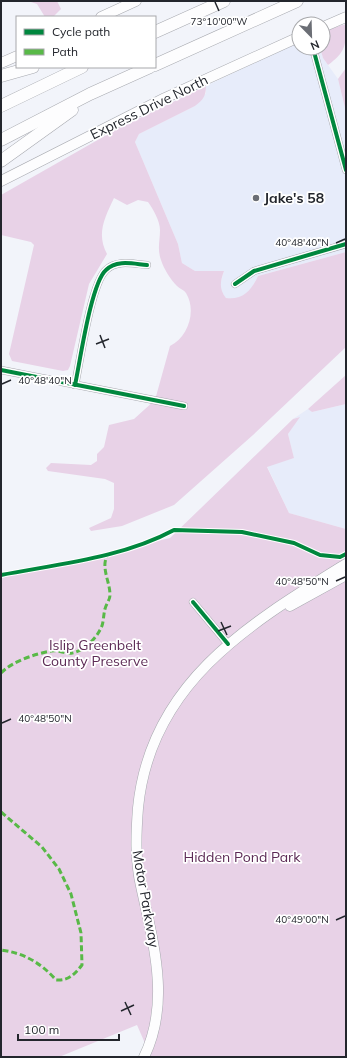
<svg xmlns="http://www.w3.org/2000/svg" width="347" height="1058" font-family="Mulish,sans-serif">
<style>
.built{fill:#e7ecfa}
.green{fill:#e8d2e7}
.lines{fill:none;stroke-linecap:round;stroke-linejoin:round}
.street-casing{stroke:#a7a9af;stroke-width:8}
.secondary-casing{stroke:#a7a9af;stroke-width:11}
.highway-casing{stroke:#a7a9af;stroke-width:13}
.street{stroke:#fdfdfe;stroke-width:7}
.secondary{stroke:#fdfdfe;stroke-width:10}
.highway{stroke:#fdfdfe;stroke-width:12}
.quiet{stroke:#58b947;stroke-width:3;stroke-dasharray:6 3;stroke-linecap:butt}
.cycleway-casing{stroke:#fff;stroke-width:6}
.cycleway{stroke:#00873e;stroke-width:4}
.ticks{fill:none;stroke:#23262d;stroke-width:1.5}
.poi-dot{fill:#6b6e75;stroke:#fff;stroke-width:1.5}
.labels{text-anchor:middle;stroke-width:3.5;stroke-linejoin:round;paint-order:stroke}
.street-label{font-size:14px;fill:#23262d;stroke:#fff}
.poi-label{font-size:14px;font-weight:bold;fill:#23262d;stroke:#fff;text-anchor:start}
.park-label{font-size:14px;fill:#5c2a55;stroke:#fff}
.ticks-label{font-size:10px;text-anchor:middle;fill:#23262d;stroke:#fff;stroke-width:3.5;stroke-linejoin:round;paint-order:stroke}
</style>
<rect width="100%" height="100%" fill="#f2f4fa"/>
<g class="built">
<path d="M 299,42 L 299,48 L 320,48 L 323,58 L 338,79 L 346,112 L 346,252 L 258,276 L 250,291 L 244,296 L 235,299 L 226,298 L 222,293 L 220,285 L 224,271 L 195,271 L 182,263 L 178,244 L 135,142 L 139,134 L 195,106 L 206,93 L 206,86 Z"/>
<path d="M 346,404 L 346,529 L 289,513 L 267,466 L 294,458 L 288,434 L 299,417 L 293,419 L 308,409 L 312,412 Z"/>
</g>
<g class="green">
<path d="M 28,1 L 57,1 L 61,9 L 53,17 L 45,17 L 37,4 Z"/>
<path d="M 346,24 C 346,45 346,52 328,65 L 323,58 L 320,48 L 323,48 L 323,31 Z"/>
<path d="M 346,68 L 346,112 L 338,79 Z"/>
<path d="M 206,86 C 206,96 203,100 195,106 L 139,134 L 135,142 L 178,244 L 182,263 L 195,271 L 224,271 C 220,282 219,289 226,298 C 243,300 251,291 258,276 L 346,252 L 346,347 L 253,435 L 174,505 L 122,526 L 91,531 L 89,528 L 111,518 L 114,509 L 114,483 L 105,479 L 48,471 L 46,468 L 51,463 L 91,465 L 97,461 L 97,454 L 104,447 L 109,425 L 134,419 L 155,400 L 170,346 C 188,337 197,311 186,293 C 184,290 180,289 177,286 C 170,279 164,269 161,260 C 157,249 160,241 160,230 C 160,221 153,209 148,202 L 138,200 L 127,205 L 114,198 C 105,217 96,234 107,254 L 89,284 L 70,366 L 68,370 L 63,371 L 12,361 L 9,354 L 34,245 L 31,242 L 1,235 L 1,195 L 117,129 Z"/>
<path d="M 346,375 L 346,404 L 312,412 L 308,409 Z"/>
<path d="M 300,417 L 288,434 L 294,458 L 267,467 L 289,513 L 346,529 L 346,564 L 266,620 L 346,575 L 346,1057 L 151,1057 L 137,1025 L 59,1057 L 1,1057 L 1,578 L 170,538 L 293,419 Z"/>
</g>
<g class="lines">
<g class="street-casing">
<g id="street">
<path d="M 313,48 L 346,170"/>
<path d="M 235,284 L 254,271 L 346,244"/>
<path d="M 1,370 L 184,406"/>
<path d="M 75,385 C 80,362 91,283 106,270 C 117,259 134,264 147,265"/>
<path d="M 193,602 L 228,644"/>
</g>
</g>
<g class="secondary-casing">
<g id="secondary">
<path d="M 101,17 L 136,1"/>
<path d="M 323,27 L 346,17"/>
<path d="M 1,63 L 17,56"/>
<path d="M 1,181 L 165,98 L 299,37"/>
<path d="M 290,606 L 346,575"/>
<path d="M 144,1057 C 171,1002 153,942 141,886 C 135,860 136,834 138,808 C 150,683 249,624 346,564"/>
</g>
</g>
<g class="highway-casing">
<g id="highway">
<path d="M 155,32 L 224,1"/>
<path d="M 155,65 L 297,1"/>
<path d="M 1,76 L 33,67"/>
<path d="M 1,106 L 82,67"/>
<path d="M 1,140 L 90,94 L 150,67"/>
<path d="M 1,161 L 72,110"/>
</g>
</g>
<use href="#street" class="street"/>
<use href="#secondary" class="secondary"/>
<use href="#highway" class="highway"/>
<g class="quiet">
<path d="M 1,673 C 13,661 35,654 51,651 C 57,650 61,652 66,653 C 80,655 94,641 100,630 C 104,624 103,616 105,609 C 106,604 110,600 110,595 C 110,581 100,567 108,554"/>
<path d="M 1,812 L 42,847 L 59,869 L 71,894 L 81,933 L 82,965 C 74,975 68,981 56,980 C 41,963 24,953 1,950"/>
</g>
<g class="cycleway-casing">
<g id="cycleway">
<path d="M 313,48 L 346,170"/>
<path d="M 235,284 L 254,271 L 346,244"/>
<path d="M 1,370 L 184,406"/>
<path d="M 75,385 C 80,362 91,283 106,270 C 117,259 134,264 147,265"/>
<path d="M 1,575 C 58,564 122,558 174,530 L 242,532 L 294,543 L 320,555 L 340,557 L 346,554"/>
<path d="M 193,602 L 228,644"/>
</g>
</g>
<use href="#cycleway" class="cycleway"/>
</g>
<path class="ticks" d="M 215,2 L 219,11M 336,243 L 345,239M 100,335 L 105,348M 96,344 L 109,339M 2,384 L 11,380M 336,581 L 345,577M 221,622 L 227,635M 218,631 L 231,626M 2,723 L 11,719M 336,920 L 345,916M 125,1002 L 131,1015M 121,1011 L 134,1005"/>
<circle class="poi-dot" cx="256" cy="198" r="4"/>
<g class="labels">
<g class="street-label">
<text transform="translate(149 107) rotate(-26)" y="5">Express Drive North</text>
<text transform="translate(146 899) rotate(80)" y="5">Motor Parkway</text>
</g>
<g class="poi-label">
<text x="264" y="203">Jake's 58</text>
</g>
<g class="park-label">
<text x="95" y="650">Islip Greenbelt<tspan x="95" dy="16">County Preserve</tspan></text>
<text x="242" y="862">Hidden Pond Park</text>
</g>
</g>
<g class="ticks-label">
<text x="219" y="25">73°10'00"W</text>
<text x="302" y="246">40°48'40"N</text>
<text x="45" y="384">40°48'40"N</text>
<text x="302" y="585">40°48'50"N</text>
<text x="45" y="722">40°48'50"N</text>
<text x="302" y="923">40°49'00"N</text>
</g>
<rect width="347" height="1058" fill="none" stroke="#23262d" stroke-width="4"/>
<rect x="16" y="16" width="140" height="52" fill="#ffffff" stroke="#a7a8ab"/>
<rect x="24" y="29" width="20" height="6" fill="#00873e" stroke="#a7a8ab"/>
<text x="52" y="36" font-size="12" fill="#23262d">Cycle path</text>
<rect x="24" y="49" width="20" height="6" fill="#58b947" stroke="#a7a8ab"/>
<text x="52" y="56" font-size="12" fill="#23262d">Path</text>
<g transform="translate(311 36) rotate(157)"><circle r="19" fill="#ffffff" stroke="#a7a8ab"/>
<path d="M0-3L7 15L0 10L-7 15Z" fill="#6b6e75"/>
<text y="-6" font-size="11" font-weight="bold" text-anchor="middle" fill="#23262d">N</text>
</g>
<path d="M18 1034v6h101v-6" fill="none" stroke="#23262d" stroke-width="2"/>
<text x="24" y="1034" font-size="12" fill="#23262d" stroke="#ffffff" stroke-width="3" paint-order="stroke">100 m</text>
</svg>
